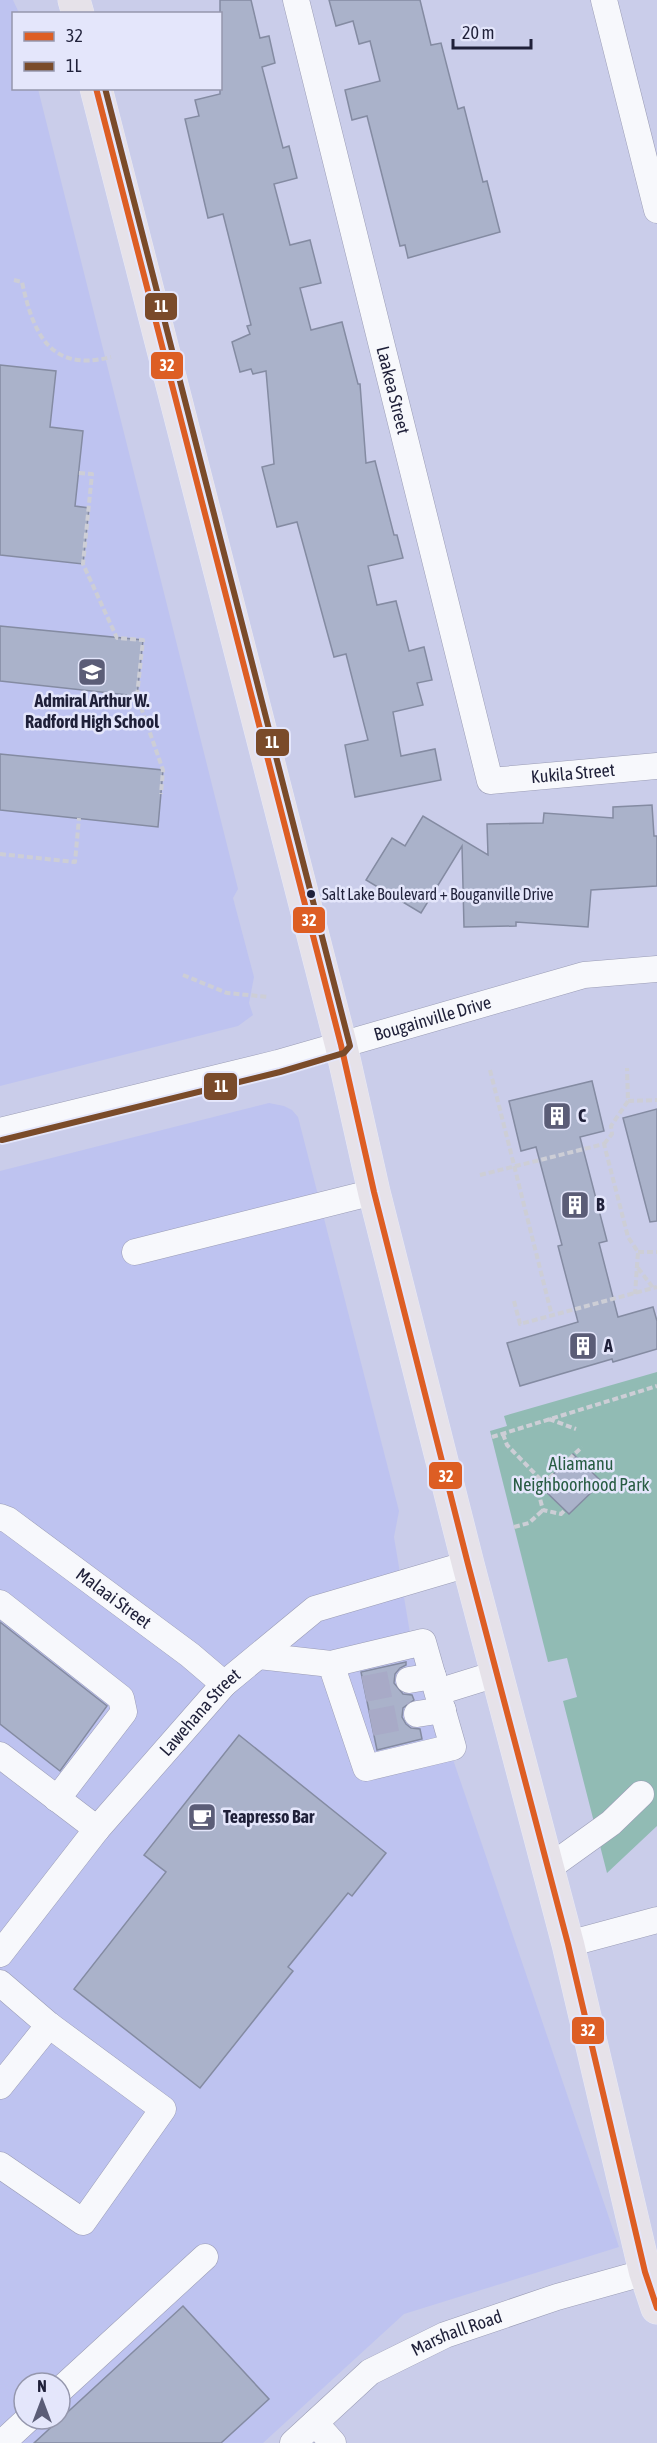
<svg xmlns="http://www.w3.org/2000/svg" width="657" height="2443" font-family="'Asap Condensed',sans-serif">
<style>
.built{fill:#bec3f0;fill-rule:evenodd}
.green{fill:#91bbb4}
.building{fill:#aab2ca;stroke:#848ba2;stroke-width:1.5}
.lines{fill:none;stroke-linecap:round;stroke-linejoin:round}
.minor-tunnel{stroke:#a8aac7;stroke-width:26;stroke-dasharray:26 13;stroke-linecap:butt}
.minor-casing{stroke:#9a9cb5;stroke-width:27}
.major-casing{stroke:#e7e8f6;stroke-width:33}
.path{stroke:#cdced6;stroke-width:4;stroke-dasharray:6 3;stroke-linecap:butt}
.minor{stroke:#f7f8fc;stroke-width:26}
.major{stroke:#e6e2e9;stroke-width:32}
.bus-1-casing{stroke:#e4e6fb;stroke-width:10}
.bus-2-casing{stroke:#e4e6fb;stroke-width:10}
.bus-1{stroke:#dd5e24;stroke-width:6}
.bus-2{stroke:#7a4b2a;stroke-width:6}
.bus-dot{fill:#1f2039;stroke:#e4e6fb;stroke-width:2}
.labels{text-anchor:middle;stroke-width:5;stroke-linejoin:round;paint-order:stroke}
.bus-label{font-size:16px;fill:#1f2039;stroke:#e4e6fb;text-anchor:start}
.street-label{font-size:18px;fill:#1f2039;stroke:#e4e6fb}
.poi-label{font-size:18px;font-weight:bold;fill:#1f2039;stroke:#e4e6fb;text-anchor:start}
.park-label{font-size:18px;fill:#285c43;stroke:#e4e6fb}
.line-badge{stroke:#e4e6fb;stroke-width:2}
.badge-label{font-size:16px;text-anchor:middle;font-weight:bold;fill:#fff}
</style>
<rect width="100%" height="100%" fill="#cacdea"/>
<g class="built">
<path d="M 0,0 L 13,0 L 19,13 L 14,14 L 14,88 L 38,89 L 238,889 L 233,898 L 254,977 L 249,1003 L 253,1015 L 238,1026 L 0,1086 Z"/>
<path d="M 269,1103 L 284,1106 L 292,1110 L 298,1117 L 399,1511 L 394,1537 L 410,1633 L 619,2247 L 404,2314 L 263,2443 L 0,2443 L 0,1171 ZM 24,2383 L 60,2383 L 60,2419 L 24,2419 Z"/>
</g>
<path class="green" d="M 657,1372 L 657,1826 L 607,1873 L 563,1701 L 577,1697 L 567,1658 L 548,1662 L 490,1431 L 507,1426 L 504,1416 Z"/>
<g class="building">
<path d="M 220,0 L 251,0 L 260,38 L 269,36 L 275,63 L 262,67 L 283,148 L 289,146 L 297,178 L 274,184 L 290,245 L 310,240 L 321,283 L 300,288 L 311,330 L 342,322 L 358,384 L 360,384 L 366,463 L 375,461 L 394,535 L 397,535 L 403,558 L 368,566 L 377,605 L 396,601 L 409,651 L 424,647 L 432,680 L 417,683 L 423,705 L 393,712 L 401,756 L 435,749 L 441,780 L 355,797 L 345,745 L 368,740 L 346,654 L 334,657 L 297,522 L 277,527 L 262,467 L 274,464 L 266,371 L 253,374 L 251,369 L 240,372 L 232,342 L 250,334 L 247,326 L 251,325 L 223,214 L 208,218 L 185,119 L 199,116 L 195,100 L 220,94 Z"/>
<path d="M 329,0 L 420,0 L 431,45 L 441,43 L 458,109 L 464,107 L 483,182 L 487,181 L 500,232 L 408,258 L 405,245 L 400,246 L 367,116 L 352,120 L 345,90 L 380,81 L 370,41 L 359,44 L 353,21 L 336,26 Z"/>
<path d="M 0,365 L 56,371 L 50,427 L 83,431 L 75,506 L 89,508 L 83,564 L 0,555 Z"/>
<path d="M 0,626 L 143,640 L 137,696 L 0,681 Z"/>
<path d="M 0,754 L 163,770 L 158,827 L 0,810 Z"/>
<path d="M 652,805 L 654,836 L 657,836 L 657,886 L 591,890 L 588,927 L 516,922 L 516,926 L 464,927 L 462,846 L 421,913 L 366,880 L 392,838 L 405,846 L 423,816 L 488,855 L 487,824 L 543,823 L 544,813 L 613,818 L 613,807 Z"/>
<path d="M 592,1081 L 604,1131 L 580,1137 L 607,1241 L 599,1243 L 618,1317 L 653,1307 L 657,1321 L 657,1349 L 613,1362 L 612,1359 L 520,1386 L 507,1343 L 578,1322 L 558,1246 L 562,1245 L 536,1147 L 521,1151 L 509,1101 Z"/>
<path d="M 657,1109 L 657,1221 L 650,1222 L 623,1118 Z"/>
<path d="M 573,1454 L 599,1479 L 595,1484 L 597,1487 L 569,1514 L 541,1487 Z"/>
<path d="M 0,1622 L 107,1706 L 60,1771 L 0,1724 Z"/>
<path d="M 406,1662 L 406,1665 L 400,1668 L 395,1674 L 394,1683 L 403,1694 L 412,1695 L 414,1700 L 403,1708 L 402,1717 L 406,1724 L 411,1728 L 420,1729 L 422,1739 L 377,1750 L 361,1672 Z"/>
<path d="M 239,1735 L 386,1853 L 352,1896 L 348,1893 L 288,1967 L 293,1971 L 200,2088 L 74,1989 L 166,1872 L 144,1855 Z"/>
<path d="M 183,2306 L 269,2399 L 221,2443 L 34,2443 Z"/>
</g>
<g class="lines">
<g class="minor-tunnel">
<path d="M 364,1689 L 409,1680"/>
<path d="M 371,1723 L 417,1714"/>
</g>
<g class="minor-casing">
<g id="minor">
<path id="s1" d="M 296,0 L 490,781 L 657,766"/>
<path d="M 604,0 L 657,210"/>
<path id="s2" d="M 0,1131 L 278,1063 L 584,975 L 657,969"/>
<path d="M 135,1252 L 374,1192"/>
<path id="s3" d="M 0,1517 L 8,1520 L 190,1655 L 224,1684"/>
<path d="M 0,1603 L 121,1698 L 124,1712 L 57,1799"/>
<path d="M 259,1656 L 331,1664 L 366,1768 L 453,1747 L 423,1642 L 331,1664"/>
<path d="M 409,1680 L 433,1676"/>
<path d="M 438,1692 L 496,1674"/>
<path d="M 417,1714 L 443,1710"/>
<path d="M 0,1755 L 97,1829"/>
<path d="M 547,1869 L 611,1823 L 641,1794"/>
<path d="M 568,1944 L 657,1920"/>
<path id="s4" d="M 0,1954 L 97,1829 L 224,1684 L 315,1609 L 468,1564"/>
<path d="M 0,1983 L 49,2025 L 163,2109 L 83,2222 L 0,2165"/>
<path d="M 0,2086 L 49,2025"/>
<path d="M 60,2390 L 205,2257"/>
<path d="M 315,2423 L 333,2443"/>
<path d="M 2,2443 L 28,2419"/>
<path id="s5" d="M 293,2443 L 370,2372 L 445,2335 L 557,2297 L 657,2269"/>
</g>
</g>
<g class="major-casing">
<g id="major">
<path d="M 74,0 L 78,14"/>
<path d="M 96,88 L 341,1045 L 374,1192 L 468,1564 L 568,1944 L 645,2272 L 657,2308"/>
</g>
</g>
<g class="path">
<path d="M 14,280 L 22,282 C 33,333 50,373 111,357"/>
<path d="M 79,473 L 92,474 L 83,564 L 117,638 L 143,640 L 137,696 L 163,770 L 161,794"/>
<path d="M 0,854 L 75,862 L 79,818"/>
<path d="M 183,975 L 227,993 L 269,997"/>
<path d="M 490,1070 L 552,1316"/>
<path d="M 628,1101 L 657,1100"/>
<path d="M 604,1144 L 612,1134 L 611,1126 L 628,1101 L 627,1068"/>
<path d="M 480,1175 L 604,1144 L 628,1237 L 638,1252 L 635,1294"/>
<path d="M 638,1252 L 657,1252"/>
<path d="M 638,1268 L 654,1289"/>
<path d="M 514,1301 L 520,1324 L 657,1287"/>
<path d="M 549,1419 L 576,1429"/>
<path d="M 503,1434 L 507,1445 L 544,1483 L 582,1447"/>
<path d="M 492,1437 L 657,1386"/>
<path d="M 544,1483 L 539,1495 L 543,1510 L 561,1514 L 565,1510"/>
<path d="M 514,1527 L 529,1523 L 543,1510"/>
</g>
<use href="#minor" class="minor"/>
<use href="#major" class="major"/>
<g class="bus-1-casing">
<path id="bus-1" d="M 96,88 L 341,1045 L 374,1192 L 468,1564 L 568,1944 L 645,2272 L 657,2308"/>
</g>
<g class="bus-2-casing">
<path id="bus-2" d="M 2,1140 L 280,1072 L 344,1053 L 350,1046 L 105,88"/>
</g>
<use href="#bus-1" class="bus-1"/>
<use href="#bus-2" class="bus-2"/>
</g>
<defs>
<g id="school-square" transform="scale(1.5)"><rect x="-9" y="-9" width="18" height="18" rx="4" fill="#5b5d77" stroke="#e4e6fb"/><path d="M0-5L7-2L0 1L-7-2ZM-4 1L0 2.5L4 1V4Q0 6-4 4Z" fill="#fff"/></g>
<g id="building-square" transform="scale(1.5)"><rect x="-9" y="-9" width="18" height="18" rx="4" fill="#5b5d77" stroke="#e4e6fb"/><path d="M-4-6H4V6H1V3H-1V6H-4ZM-2.5-4.3h1.7v1.8h-1.7ZM.8-4.3h1.7v1.8H.8ZM-2.5-1h1.7V.8h-1.7ZM.8-1h1.7V.8H.8Z" fill="#fff"/></g>
<g id="cafe-square" transform="scale(1.5)"><rect x="-9" y="-9" width="18" height="18" rx="4" fill="#5b5d77" stroke="#e4e6fb"/><path d="M-5.5-4.5H6V0H3Q3 3.5 0 3.5H-2.5Q-5.5 3.5-5.5 0ZM3-3.2v2h1.7v-2ZM-6 4.5H4V6H-6Z" fill="#fff"/></g>
</defs>
<g fill-rule="evenodd">
<use href="#school-square" x="92" y="672"/>
<use href="#building-square" x="557" y="1116"/>
<use href="#building-square" x="575" y="1205"/>
<use href="#building-square" x="583" y="1346"/>
<use href="#cafe-square" x="202" y="1817"/>
</g>
<circle class="bus-dot" cx="311" cy="894" r="5"/>
<g class="labels">
<g class="bus-label">
<text x="322" y="900">Salt Lake Boulevard + Bouganville Drive</text>
</g>
<g class="street-label">
<text dy="6" stroke="none"><textPath href="#s1" startOffset="402">Laakea Street</textPath></text>
<text dy="6" stroke="none"><textPath href="#s1" startOffset="888">Kukila Street</textPath></text>
<text dy="6" stroke="none"><textPath href="#s2" startOffset="447">Bougainville Drive</textPath></text>
<text dy="6" stroke="none"><textPath href="#s3" startOffset="140">Malaai Street</textPath></text>
<text dy="6" stroke="none"><textPath href="#s4" startOffset="314">Lawehana Street</textPath></text>
<text dy="6" stroke="none"><textPath href="#s5" startOffset="200">Marshall Road</textPath></text>
</g>
<g class="poi-label">
<text x="92" y="707" text-anchor="middle">Admiral Arthur W.<tspan x="92" dy="21">Radford High School</tspan></text>
<text x="578" y="1122">C</text>
<text x="596" y="1211">B</text>
<text x="604" y="1352">A</text>
<text x="223" y="1823">Teapresso Bar</text>
</g>
<g class="park-label">
<text x="581" y="1470">Aliamanu<tspan x="581" dy="21">Neighboorhood Park</tspan></text>
</g>
</g>
<g class="line-badge">
<rect x="144" y="292" width="34" height="29" rx="6" fill="#7a4b2a"/>
<rect x="150" y="351" width="34" height="29" rx="6" fill="#dd5e24"/>
<rect x="255" y="728" width="35" height="29" rx="6" fill="#7a4b2a"/>
<rect x="292" y="906" width="34" height="28" rx="6" fill="#dd5e24"/>
<rect x="203" y="1072" width="35" height="29" rx="6" fill="#7a4b2a"/>
<rect x="428" y="1461" width="35" height="29" rx="6" fill="#dd5e24"/>
<rect x="571" y="2016" width="34" height="29" rx="6" fill="#dd5e24"/>
</g>
<g class="badge-label">
<text x="161" y="312">1L</text>
<text x="167" y="371">32</text>
<text x="272" y="748">1L</text>
<text x="309" y="926">32</text>
<text x="221" y="1092">1L</text>
<text x="446" y="1482">32</text>
<text x="588" y="2036">32</text>
</g>
<rect x="12" y="12" width="210" height="78" fill="#e4e6fb" stroke="#9597ad" stroke-width="1.5"/>
<rect x="24" y="32" width="30" height="9" fill="#dd5e24" stroke="#9597ad" stroke-width="1.5"/>
<text x="66" y="42" font-size="18" fill="#1f2039">32</text>
<rect x="24" y="62" width="30" height="9" fill="#7a4b2a" stroke="#9597ad" stroke-width="1.5"/>
<text x="66" y="72" font-size="18" fill="#1f2039">1L</text>
<g transform="translate(42 2401)"><circle r="28" fill="#e4e6fb" stroke="#9597ad" stroke-width="1.5"/>
<path d="M0-4.5L10 22L0 15L-10 22Z" fill="#5b5d77"/>
<text y="-9" font-size="16" font-weight="bold" text-anchor="middle" fill="#1f2039">N</text>
</g>
<path d="M453 39v9h78v-9" fill="none" stroke="#1f2039" stroke-width="3"/>
<text x="462" y="39" font-size="18" fill="#1f2039" stroke="#e4e6fb" stroke-width="4.5" paint-order="stroke">20 m</text>
</svg>
